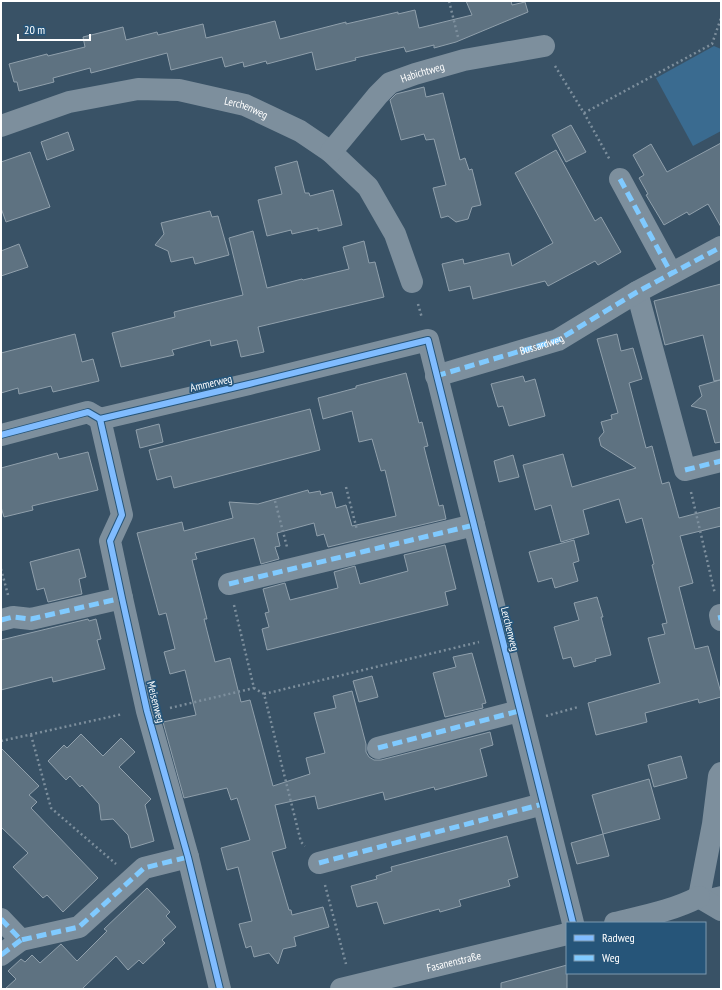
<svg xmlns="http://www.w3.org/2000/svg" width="722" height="990" font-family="'PT Sans Narrow',sans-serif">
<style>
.green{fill:#3a6b90}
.building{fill:#5e7281;stroke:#90a0ac}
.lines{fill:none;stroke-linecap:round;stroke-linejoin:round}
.path{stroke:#7d8f9d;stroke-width:2.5;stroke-dasharray:2 3;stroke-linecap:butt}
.lane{stroke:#7d8f9d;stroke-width:12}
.street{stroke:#7d8f9d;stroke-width:22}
.quiet{stroke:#80caff;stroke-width:5;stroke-dasharray:10 5;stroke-linecap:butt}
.cycleway-casing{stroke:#265579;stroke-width:8}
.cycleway{stroke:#80bcff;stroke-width:6}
.labels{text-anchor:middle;stroke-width:3.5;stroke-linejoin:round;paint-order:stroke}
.street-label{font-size:11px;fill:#fff;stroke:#265579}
</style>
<rect width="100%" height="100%" fill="#395266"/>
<path class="green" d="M 714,46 L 721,49 L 721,131 L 693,146 L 656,78 Z"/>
<g class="building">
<path d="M 466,1 L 511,1 L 512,5 L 525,2 L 528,12 L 456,42 L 434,48 L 434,45 L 406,52 L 404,47 L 355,58 L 356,60 L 316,70 L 312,52 L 267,64 L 266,61 L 244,67 L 243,62 L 225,67 L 222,57 L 171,70 L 167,53 L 91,73 L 90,68 L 53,78 L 54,82 L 19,91 L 17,82 L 14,82 L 9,64 L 47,54 L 48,56 L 85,47 L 83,37 L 123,27 L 126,40 L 157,32 L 158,35 L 203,24 L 206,38 L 275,21 L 280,39 L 346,22 L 346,24 L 398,12 L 398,14 L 415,10 L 419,28 L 472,15 Z"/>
<path d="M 424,87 L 426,97 L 443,93 L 460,160 L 465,158 L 469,170 L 472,169 L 481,205 L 472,207 L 468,219 L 456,222 L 448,216 L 441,218 L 433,188 L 446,185 L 434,139 L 426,140 L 424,134 L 401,140 L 390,100 L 396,94 Z"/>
<path d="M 571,125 L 586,152 L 566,162 L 552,135 Z"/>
<path d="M 68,132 L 74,150 L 47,160 L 41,142 Z"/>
<path d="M 721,143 L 721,227 L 708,204 L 689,215 L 687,212 L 664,225 L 646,195 L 648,194 L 639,178 L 644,175 L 633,155 L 651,144 L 667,172 Z"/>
<path d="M 556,150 L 595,221 L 601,217 L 621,252 L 598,265 L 595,261 L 548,286 L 545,281 L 473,299 L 470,286 L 449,291 L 442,264 L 463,259 L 464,264 L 509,253 L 512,266 L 553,243 L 515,173 Z"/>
<path d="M 30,152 L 50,207 L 6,222 L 1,208 L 1,162 Z"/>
<path d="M 297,161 L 305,193 L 309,193 L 310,196 L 333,190 L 342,225 L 318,231 L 318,228 L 292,234 L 291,230 L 267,236 L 258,200 L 282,194 L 275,167 Z"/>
<path d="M 210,211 L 212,217 L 218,216 L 229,255 L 195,264 L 193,257 L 171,262 L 168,251 L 155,245 L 164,234 L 161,223 Z"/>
<path d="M 253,231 L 267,288 L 302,279 L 303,280 L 349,269 L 343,247 L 364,241 L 369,263 L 375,262 L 384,297 L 258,327 L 264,352 L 241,357 L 237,340 L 211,346 L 210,340 L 172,350 L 174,355 L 121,367 L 112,333 L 175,317 L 174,312 L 243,295 L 229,238 Z"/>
<path d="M 19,244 L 28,267 L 1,276 L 1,251 Z"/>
<path d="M 721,284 L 721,442 L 715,443 L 706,410 L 691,406 L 702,396 L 699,386 L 720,380 L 714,381 L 703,335 L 665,345 L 654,301 Z"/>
<path d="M 75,334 L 82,362 L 93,359 L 99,381 L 53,392 L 51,386 L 19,394 L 18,388 L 1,393 L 1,353 Z"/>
<path d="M 617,334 L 621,351 L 633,348 L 642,379 L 629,383 L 646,448 L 652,446 L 662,484 L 669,482 L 679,518 L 721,507 L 721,526 L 680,536 L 693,583 L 679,587 L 695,649 L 708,646 L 721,693 L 721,697 L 699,703 L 698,699 L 645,713 L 647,722 L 596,735 L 588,703 L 660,683 L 648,638 L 665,634 L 662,624 L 667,623 L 652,565 L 654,564 L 642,518 L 626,523 L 619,499 L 583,510 L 589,534 L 561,542 L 551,505 L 535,510 L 523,465 L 563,454 L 572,487 L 636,468 L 601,446 L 599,438 L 604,432 L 601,422 L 612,419 L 611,415 L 618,413 L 597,339 Z"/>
<path d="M 406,373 L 419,423 L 422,422 L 428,446 L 424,447 L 439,506 L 443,505 L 446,519 L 328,547 L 324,534 L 317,536 L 314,523 L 277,533 L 280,546 L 275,547 L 279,559 L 261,564 L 254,538 L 195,553 L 197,559 L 192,560 L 207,619 L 204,619 L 215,662 L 230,658 L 241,702 L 250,700 L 273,786 L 310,774 L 306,758 L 325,753 L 314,713 L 336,708 L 333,696 L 352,691 L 366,744 L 366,752 L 369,757 L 374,760 L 381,760 L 490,732 L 493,745 L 480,749 L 487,776 L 435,790 L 434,787 L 385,800 L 383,792 L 318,809 L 315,796 L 275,805 L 286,848 L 272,852 L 289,910 L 291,910 L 292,915 L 323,907 L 329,927 L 294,937 L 296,946 L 283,949 L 278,964 L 269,953 L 254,957 L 251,946 L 246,948 L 239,924 L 252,921 L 238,867 L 227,870 L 221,848 L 250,840 L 237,798 L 231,800 L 227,788 L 184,798 L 163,722 L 196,715 L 185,670 L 170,674 L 164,652 L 175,649 L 166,613 L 159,615 L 137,533 L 182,522 L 184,531 L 233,518 L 229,502 L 258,504 L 308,490 L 309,493 L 320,491 L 321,495 L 332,492 L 336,508 L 346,505 L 352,526 L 396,516 L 385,470 L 381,471 L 372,439 L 359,442 L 352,411 L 323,419 L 318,398 L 356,388 L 356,386 Z"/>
<path d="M 523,376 L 525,382 L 535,379 L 545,416 L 509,426 L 503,406 L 498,407 L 491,384 Z"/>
<path d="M 310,409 L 320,450 L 174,488 L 171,476 L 157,480 L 149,450 Z"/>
<path d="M 159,424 L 163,442 L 140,448 L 136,430 Z"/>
<path d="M 88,452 L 98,490 L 32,506 L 33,510 L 4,517 L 1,507 L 1,468 L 57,453 L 59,459 Z"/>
<path d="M 513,455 L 519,477 L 499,482 L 494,461 Z"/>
<path d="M 574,540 L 579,561 L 573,563 L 578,581 L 555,588 L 552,578 L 538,582 L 529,552 Z"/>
<path d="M 445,545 L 456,589 L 445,592 L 448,605 L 267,650 L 262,629 L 269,627 L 265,613 L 269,612 L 263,589 L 285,583 L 290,600 L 338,588 L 334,572 L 355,566 L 360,584 L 408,571 L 404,555 Z"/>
<path d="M 79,549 L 86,577 L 79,579 L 82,594 L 48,602 L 44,588 L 37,590 L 30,562 Z"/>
<path d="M 597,597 L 603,617 L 601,617 L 611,655 L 595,659 L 596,661 L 574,667 L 571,657 L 563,659 L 554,627 L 579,620 L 574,603 Z"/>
<path d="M 88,619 L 89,621 L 96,619 L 101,639 L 97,640 L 105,669 L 53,682 L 52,677 L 1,690 L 1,640 Z"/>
<path d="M 472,653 L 486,703 L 482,704 L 483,708 L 445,717 L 433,673 L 456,667 L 453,657 Z"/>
<path d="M 372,676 L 378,697 L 359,702 L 353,681 Z"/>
<path d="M 81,734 L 103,756 L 121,738 L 135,752 L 119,767 L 151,799 L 145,805 L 154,841 L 131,848 L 128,835 L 113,819 L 101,820 L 99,804 L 82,785 L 80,787 L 70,776 L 66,780 L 48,761 L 64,745 L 67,748 Z"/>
<path d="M 1,748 L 39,786 L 29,795 L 37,802 L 31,808 L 98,878 L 63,912 L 47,895 L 43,898 L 13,867 L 28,853 L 1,827 Z"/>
<path d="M 681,756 L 687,778 L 654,787 L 648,765 Z"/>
<path d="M 649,779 L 660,819 L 603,834 L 592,795 Z"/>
<path d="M 603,834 L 609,856 L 577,864 L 571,843 Z"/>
<path d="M 507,836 L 518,877 L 508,880 L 510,886 L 459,900 L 461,906 L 440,912 L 439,909 L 384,924 L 377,902 L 357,907 L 351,886 L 377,879 L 376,876 L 392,871 L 391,867 Z"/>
<path d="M 147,888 L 170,912 L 166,916 L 176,927 L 162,940 L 165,943 L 143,964 L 139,960 L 128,970 L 116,956 L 82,989 L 5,989 L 16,979 L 8,971 L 21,959 L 25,962 L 32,955 L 40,963 L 61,944 L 77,961 L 107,931 L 104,929 Z"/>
<path d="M 567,965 L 567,989 L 501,989 L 501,983 Z"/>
</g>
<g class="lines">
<g class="path">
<path d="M 449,1 L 458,37"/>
<path d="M 555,66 L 584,113 L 610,160"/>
<path d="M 584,113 L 712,44 L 721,18"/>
<path d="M 418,304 L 422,318"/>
<path d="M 346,487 L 357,530"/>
<path d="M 691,492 L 715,594"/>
<path d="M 275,501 L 287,547"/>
<path d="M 1,569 L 8,595"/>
<path d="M 234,605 L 254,688 L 264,694 L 301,842 L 305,846"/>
<path d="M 264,694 L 479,642"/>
<path d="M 170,708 L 254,688"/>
<path d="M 546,716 L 578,707"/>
<path d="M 31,735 L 51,808 L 116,864"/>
<path d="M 1,741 L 123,714"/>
<path d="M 325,885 L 346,964"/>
</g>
<path class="lane" d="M 700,897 L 721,892"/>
<g class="street">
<path id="s1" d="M 1,126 L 69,102 L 138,89 L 179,90 L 245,105 L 300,131 L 331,152 L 368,187 L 395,234 L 412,282"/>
<path id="s2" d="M 331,152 L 378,95 L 390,83 L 415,74 L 464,60 L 544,46"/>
<path d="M 620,179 L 671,273"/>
<path d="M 637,292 L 685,470 L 721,461"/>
<path d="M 436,376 L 558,340 L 637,292 L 721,247"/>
<path d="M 100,419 L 122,515 L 110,541 L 122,598 L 147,711 L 188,857 L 220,989"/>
<path d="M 1,435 L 88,412 L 100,419 L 249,384 L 428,340 L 573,923"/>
<path d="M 229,584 L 474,525"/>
<path d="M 720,615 L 721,620"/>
<path d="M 1,620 L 13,617 L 31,619 L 122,598"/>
<path d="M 378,748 L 519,711"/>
<path d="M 319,863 L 543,804"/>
<path d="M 699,897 L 713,824 L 719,776 L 721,773"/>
<path d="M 699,897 L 721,910"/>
<path d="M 1,919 L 21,940 L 79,927 L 144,868 L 188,857"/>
<path d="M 615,923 C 643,916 672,911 699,897"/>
<path d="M 1,955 L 21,940"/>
<path id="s3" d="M 341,989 L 567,934"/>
</g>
<g class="quiet">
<path d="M 620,179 L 671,273"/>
<path id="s4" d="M 436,376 L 558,340 L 637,292 L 721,247"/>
<path d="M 685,470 L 721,461"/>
<path d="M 229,584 L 474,525"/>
<path d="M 720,615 L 721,620"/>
<path d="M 1,620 L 13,617 L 31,619 L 122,598"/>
<path d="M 378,748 L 519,711"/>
<path d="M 319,863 L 543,804"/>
<path d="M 1,919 L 21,940 L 79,927 L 144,868 L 188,857"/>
<path d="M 1,955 L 21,940"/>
</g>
<g class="cycleway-casing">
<g id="cycleway">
<path d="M 100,419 L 122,515 L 110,541 L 122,598 L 147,711 L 188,857 L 220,989"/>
<path d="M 1,435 L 88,412 L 100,419 L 249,384 L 428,340 L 573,923"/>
</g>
</g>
<use href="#cycleway" class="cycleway"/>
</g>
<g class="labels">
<g class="street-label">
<text dy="4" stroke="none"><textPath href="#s2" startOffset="125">Habichtweg</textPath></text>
<text dy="4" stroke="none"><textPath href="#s1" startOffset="253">Lerchenweg</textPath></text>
<text dy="4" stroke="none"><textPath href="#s4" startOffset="110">Bussardweg</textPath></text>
<text transform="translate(211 383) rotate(-13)" y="4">Ammerweg</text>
<text transform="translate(510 629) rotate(76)" y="4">Lerchenweg</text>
<text transform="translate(156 702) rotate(76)" y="4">Meisenweg</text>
<text dy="4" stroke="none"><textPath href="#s3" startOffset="116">Fasanenstraße</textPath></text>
</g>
</g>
<rect width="722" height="990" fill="none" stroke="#ffffff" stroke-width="4"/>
<rect x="566" y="922" width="140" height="52" fill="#265579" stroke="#7d99af"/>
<rect x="574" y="935" width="20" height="6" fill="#80bcff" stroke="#7d99af"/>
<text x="602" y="942" font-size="12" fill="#ffffff">Radweg</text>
<rect x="574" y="955" width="20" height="6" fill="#80caff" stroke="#7d99af"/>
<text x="602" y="962" font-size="12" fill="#ffffff">Weg</text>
<path d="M18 34v6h72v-6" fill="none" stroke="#ffffff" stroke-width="2"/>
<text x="24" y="34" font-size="12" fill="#ffffff" stroke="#265579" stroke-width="3" paint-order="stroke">20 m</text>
</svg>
